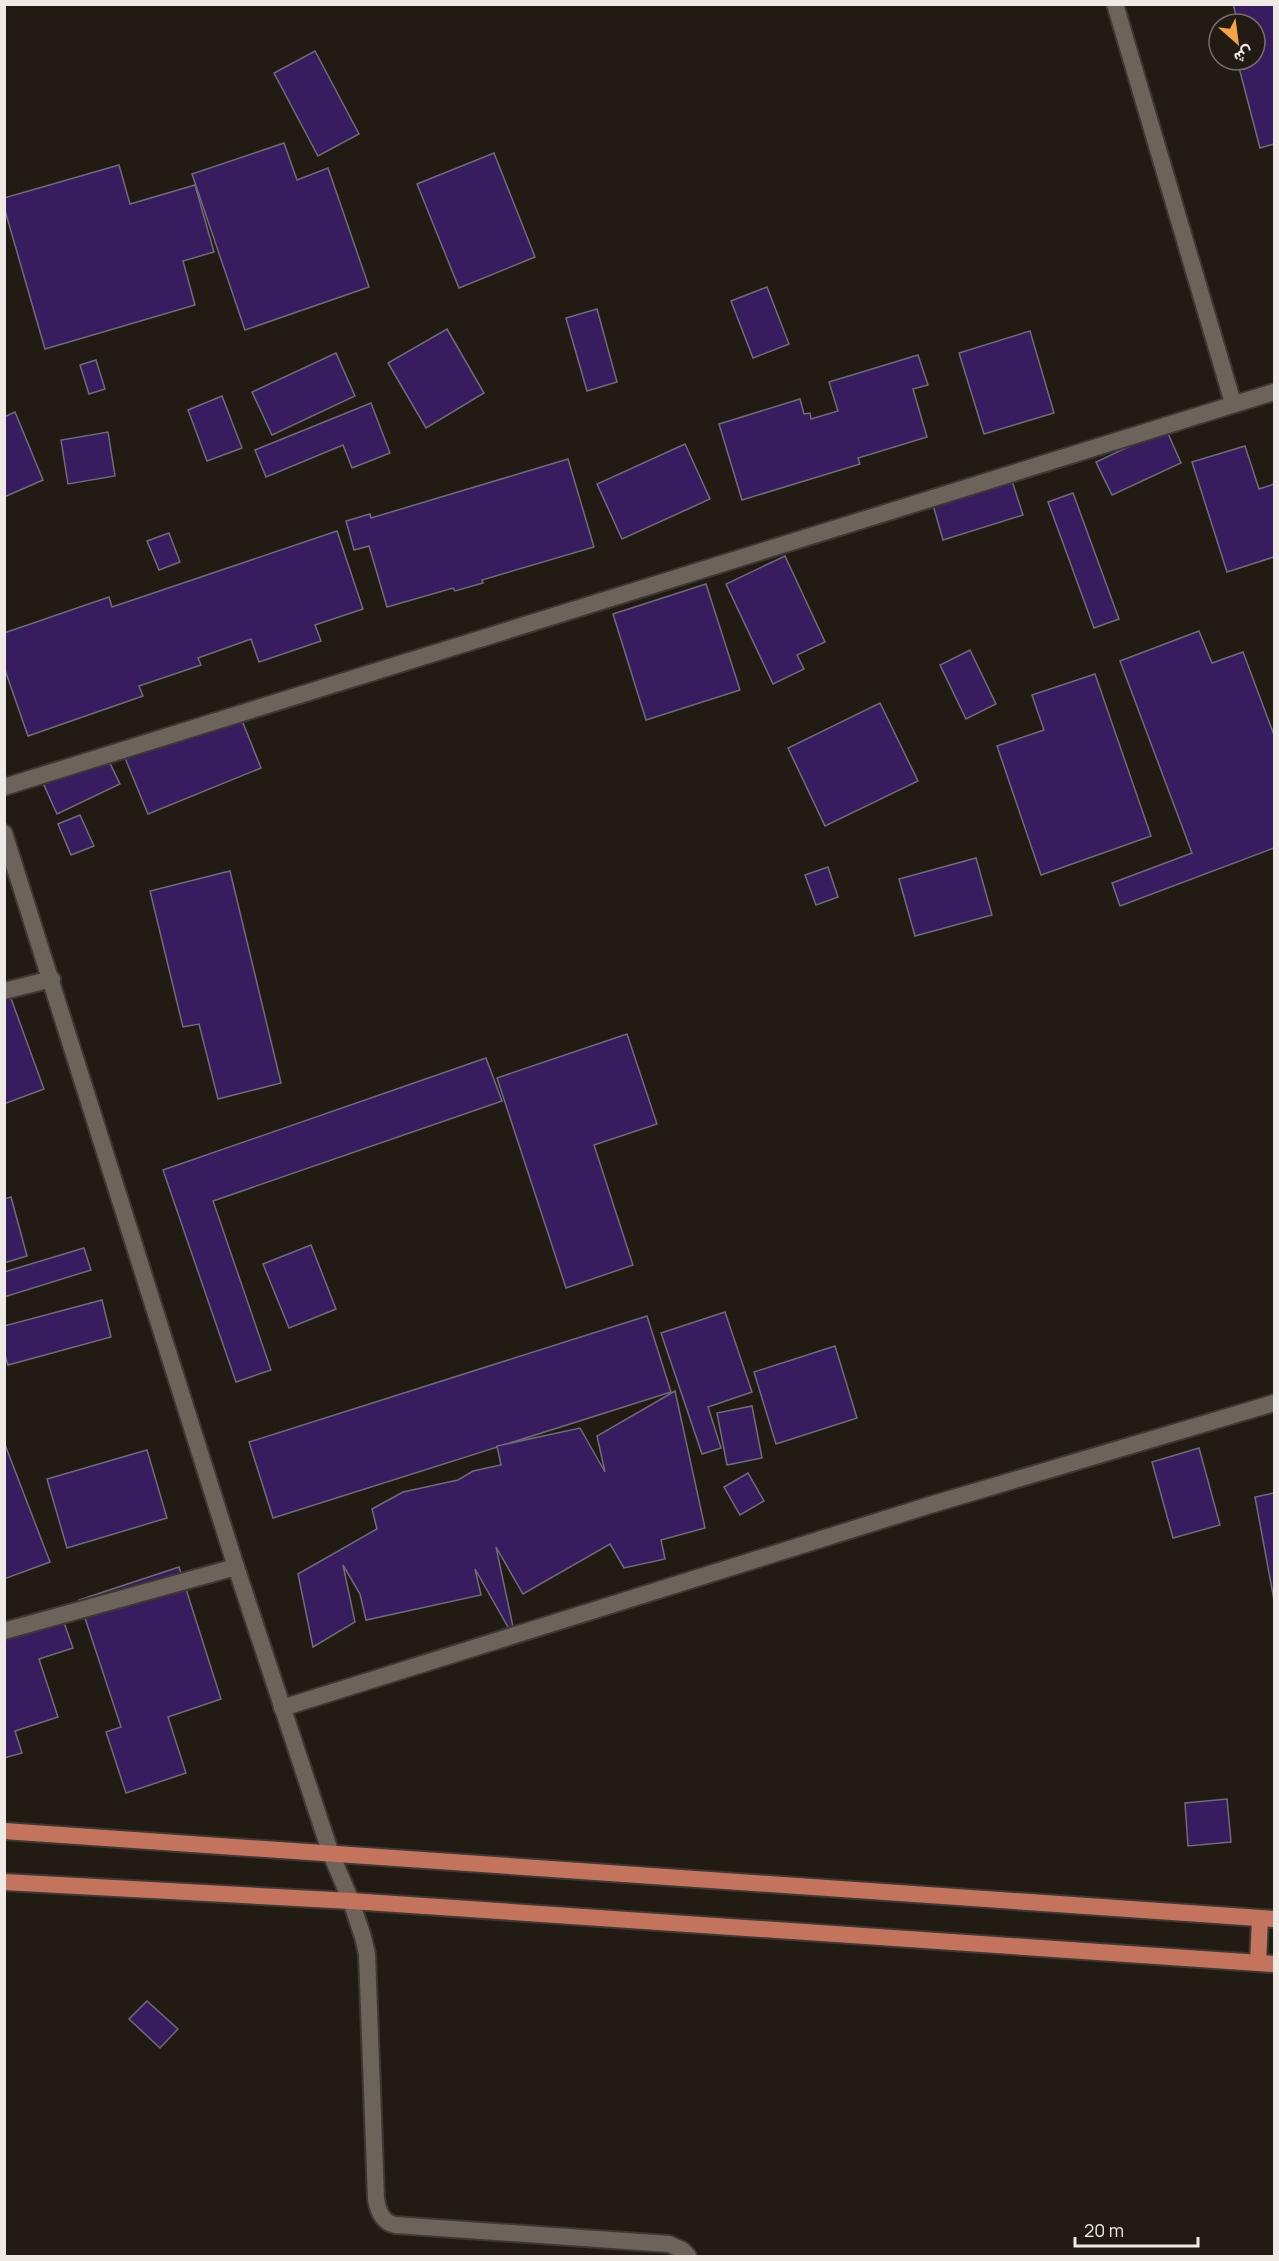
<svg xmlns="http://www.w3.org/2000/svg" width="1279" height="2261" font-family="Manrope,Vazirmatn,sans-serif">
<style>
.building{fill:#371d5f;stroke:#6e6c77;stroke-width:1.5}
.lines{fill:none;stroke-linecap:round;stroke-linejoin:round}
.minor-casing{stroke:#3d3834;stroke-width:20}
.tertiary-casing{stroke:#3d3834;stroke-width:20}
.primary-casing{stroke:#3d3834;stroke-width:20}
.minor{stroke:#6c635b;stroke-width:16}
.tertiary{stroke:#6c635b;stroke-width:16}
.primary{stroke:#c4745d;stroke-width:16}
</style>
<rect width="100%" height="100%" fill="#221b14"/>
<g class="building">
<path d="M 1233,4 L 1274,4 L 1274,144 L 1260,148 L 1237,60 L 1255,60 L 1255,24 L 1238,24 Z"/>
<path d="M 315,51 L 359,134 L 318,156 L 274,73 Z"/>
<path d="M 284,143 L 297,180 L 328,168 L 369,287 L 245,330 L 192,174 Z"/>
<path d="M 494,153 L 535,257 L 459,288 L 417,184 Z"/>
<path d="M 119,165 L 130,204 L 195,185 L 214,252 L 183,261 L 195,305 L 45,349 L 4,207 L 4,198 Z"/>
<path d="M 767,287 L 789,344 L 753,358 L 731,301 Z"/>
<path d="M 597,309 L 617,382 L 587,391 L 566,318 Z"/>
<path d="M 447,329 L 484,393 L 426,428 L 388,363 Z"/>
<path d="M 1030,331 L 1054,413 L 984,434 L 959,353 Z"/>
<path d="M 336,353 L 355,396 L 272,435 L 252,392 Z"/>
<path d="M 918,355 L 928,385 L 913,389 L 927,437 L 858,458 L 860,464 L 742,500 L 719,424 L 800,399 L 804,414 L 810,413 L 811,419 L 838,411 L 829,382 Z"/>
<path d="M 96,360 L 105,389 L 89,394 L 80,365 Z"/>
<path d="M 222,396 L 242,448 L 207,461 L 188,410 Z"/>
<path d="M 371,403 L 390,453 L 352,468 L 343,445 L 266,477 L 255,450 Z"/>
<path d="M 15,412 L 43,480 L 4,497 L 4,417 Z"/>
<path d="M 1166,429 L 1181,463 L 1112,495 L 1096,462 Z"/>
<path d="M 108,432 L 115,476 L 68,484 L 61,440 Z"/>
<path d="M 685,444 L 710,499 L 622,539 L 597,484 Z"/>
<path d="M 1245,446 L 1259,489 L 1274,484 L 1274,557 L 1227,572 L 1192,462 Z"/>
<path d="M 568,459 L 594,547 L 482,580 L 483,583 L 455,591 L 453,588 L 387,607 L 369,546 L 354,550 L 346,521 L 370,514 L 371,518 Z"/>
<path d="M 1012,481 L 1023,515 L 943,540 L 933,505 Z"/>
<path d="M 1073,493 L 1119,619 L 1094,628 L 1048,502 Z"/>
<path d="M 337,531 L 363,609 L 315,625 L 321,641 L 259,662 L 251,639 L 198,658 L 201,665 L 139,686 L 143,696 L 28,736 L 4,667 L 4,633 L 109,597 L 112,607 Z"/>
<path d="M 169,533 L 180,562 L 159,570 L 147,541 Z"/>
<path d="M 785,556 L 825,642 L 797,655 L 804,669 L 773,684 L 726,584 Z"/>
<path d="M 706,584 L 740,690 L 646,720 L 613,614 Z"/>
<path d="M 1199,631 L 1212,663 L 1243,652 L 1274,735 L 1274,848 L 1120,906 L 1112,883 L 1192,853 L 1120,661 Z"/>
<path d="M 970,650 L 996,704 L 966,719 L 940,665 Z"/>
<path d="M 1095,674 L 1151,836 L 1041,875 L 997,746 L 1044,730 L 1032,695 Z"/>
<path d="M 880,703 L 918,781 L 825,826 L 788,748 Z"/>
<path d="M 239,713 L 261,768 L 148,814 L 125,758 Z"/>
<path d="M 105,753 L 120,784 L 57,814 L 43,783 Z"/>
<path d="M 80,815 L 94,846 L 71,855 L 58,824 Z"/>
<path d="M 976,858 L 992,915 L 915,936 L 899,879 Z"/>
<path d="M 828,867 L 838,897 L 816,905 L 805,875 Z"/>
<path d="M 230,871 L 281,1083 L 218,1099 L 199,1024 L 183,1027 L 150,891 Z"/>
<path d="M 5,982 L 44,1089 L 4,1104 L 4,983 Z"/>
<path d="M 627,1034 L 657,1124 L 594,1145 L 633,1265 L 566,1288 L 497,1078 Z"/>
<path d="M 486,1058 L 502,1101 L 213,1201 L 271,1370 L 236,1382 L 163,1170 Z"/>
<path d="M 11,1197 L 27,1256 L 4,1263 L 4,1199 Z"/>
<path d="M 311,1245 L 336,1309 L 289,1328 L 263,1264 Z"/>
<path d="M 84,1248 L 91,1270 L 4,1297 L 4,1272 Z"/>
<path d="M 102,1300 L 111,1337 L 8,1365 L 4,1352 L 4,1326 Z"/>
<path d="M 725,1312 L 752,1392 L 708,1407 L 721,1448 L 702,1454 L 661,1333 Z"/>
<path d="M 647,1316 L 671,1392 L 273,1518 L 249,1442 Z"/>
<path d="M 835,1346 L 857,1418 L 776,1444 L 754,1372 Z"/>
<path d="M 675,1391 L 705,1528 L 661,1540 L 665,1559 L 624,1568 L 610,1544 L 523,1594 L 496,1547 L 516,1641 L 475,1569 L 481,1595 L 366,1620 L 360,1594 L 343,1565 L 355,1622 L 313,1647 L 298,1574 L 377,1529 L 372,1509 L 403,1492 L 458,1480 L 473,1471 L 501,1465 L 497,1446 L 580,1428 L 605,1472 L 597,1436 Z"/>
<path d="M 752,1406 L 762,1458 L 727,1465 L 717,1413 Z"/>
<path d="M 4,1442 L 50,1562 L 4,1579 Z"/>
<path d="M 1199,1448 L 1220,1525 L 1173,1538 L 1152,1462 Z"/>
<path d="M 147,1450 L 167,1518 L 67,1548 L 47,1479 Z"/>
<path d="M 748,1473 L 764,1501 L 740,1515 L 724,1487 Z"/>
<path d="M 1274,1493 L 1274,1600 L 1255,1497 Z"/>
<path d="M 179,1567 L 221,1699 L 168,1717 L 186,1773 L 126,1793 L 106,1732 L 121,1727 L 79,1600 Z"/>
<path d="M 60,1611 L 73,1648 L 39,1659 L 58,1717 L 15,1731 L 22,1753 L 4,1758 L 4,1630 Z"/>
<path d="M 1227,1799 L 1231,1842 L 1188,1846 L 1185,1803 Z"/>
<path d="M 147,2001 L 178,2029 L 160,2048 L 129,2019 Z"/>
</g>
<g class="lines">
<g class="minor-casing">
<g id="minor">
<path d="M 1115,4 L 1233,403"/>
<path d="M 4,787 L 1274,392"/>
<path d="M 4,991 L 52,979"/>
<path d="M 4,1631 L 236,1567"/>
<path d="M 282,1708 L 930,1505 L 1274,1403"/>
<path d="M 351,1901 L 363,1937 L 367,1954 L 376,2199 C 378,2211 382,2222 395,2225 L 669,2244 L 682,2250 L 688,2256"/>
</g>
</g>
<g class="tertiary-casing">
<path id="tertiary" d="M 4,833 L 236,1567 L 331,1854 L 351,1901"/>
</g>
<g class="primary-casing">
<g id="primary">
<path d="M 4,1831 L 1274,1919"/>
<path d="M 4,1882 L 351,1901 L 1274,1964"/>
<path d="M 1258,1963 L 1260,1919"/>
</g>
</g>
<use href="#minor" class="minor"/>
<use href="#tertiary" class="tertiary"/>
<use href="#primary" class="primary"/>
</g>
<rect width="1279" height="2261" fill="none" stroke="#efeae5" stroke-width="12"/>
<g transform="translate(1237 42) rotate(152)"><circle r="28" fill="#221b14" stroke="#746e68" stroke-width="1.5"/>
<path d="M0-4.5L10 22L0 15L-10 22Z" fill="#f6a247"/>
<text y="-9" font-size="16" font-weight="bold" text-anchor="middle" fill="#efeae5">ش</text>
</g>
<path d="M1075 2237v9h123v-9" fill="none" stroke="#efeae5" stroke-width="3"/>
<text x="1084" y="2237" font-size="18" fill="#efeae5" stroke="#221b14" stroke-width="4.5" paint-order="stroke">20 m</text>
</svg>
